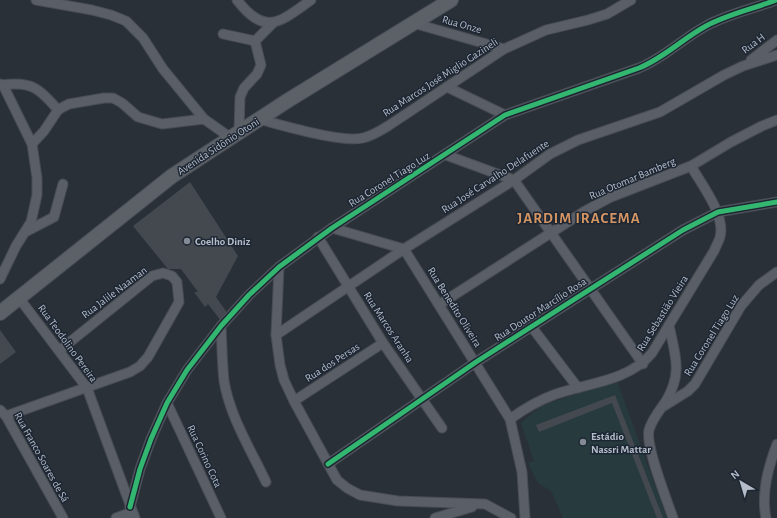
<svg xmlns="http://www.w3.org/2000/svg" width="777" height="518" font-family="'Alegreya Sans',sans-serif">
<style>
.green{fill:#273a3e}
.building{fill:#444950}
.lines{fill:none;stroke-linecap:round;stroke-linejoin:round}
.street-casing{stroke:#484c53;stroke-width:11}
.primary-casing{stroke:#484c55;stroke-width:16}
.street{stroke:#5a5e66;stroke-width:9}
.primary{stroke:#5c6168;stroke-width:14}
.cycleway-casing{stroke:#1d2633;stroke-width:8}
.cycleway{stroke:#33b770;stroke-width:5}
.poi-dot{fill:#848b96;stroke:#1d2633;stroke-width:1.5}
.labels{text-anchor:middle;stroke-width:3;stroke-linejoin:round;paint-order:stroke}
.street-label{font-size:11px;fill:#b4bcc9;stroke:#1d2633}
.poi-label{font-size:11px;font-weight:bold;fill:#b4bcc9;stroke:#1d2633;text-anchor:start}
.district-label{font-size:15px;font-weight:bold;letter-spacing:1px;fill:#d59563;stroke:#1d2633}
</style>
<rect width="100%" height="100%" fill="#2a3038"/>
<path class="green" d="M 617,381 L 667,518 L 563,518 L 551,491 L 538,483 L 528,463 L 534,461 L 521,423 L 542,405 Z"/>
<g class="building">
<path d="M 190,182 L 238,256 L 216,297 L 228,314 L 221,321 L 208,304 L 205,307 L 194,292 L 198,292 L 181,269 L 168,269 L 133,226 Z"/>
<path d="M 0,330 L 16,352 L 0,364 Z"/>
<path d="M 615,395 L 663,518 L 657,518 L 612,403 L 539,432 L 536,425 Z"/>
</g>
<g class="lines">
<g class="street-casing">
<g id="street">
<path d="M 36,0 L 92,10 L 111,15 L 126,21 L 143,38 L 163,69 L 204,119 L 231,138"/>
<path d="M 237,0 C 265,36 279,23 311,0"/>
<path d="M 413,23 L 504,49"/>
<path d="M 223,34 L 255,41 L 261,65 L 257,74 L 244,88 L 240,97 L 239,132"/>
<path d="M 255,41 L 273,23"/>
<path d="M 751,60 L 777,40"/>
<path d="M 0,84 L 3,85 L 32,144 L 37,178 L 37,195 L 31,222 L 16,246 L 0,279"/>
<path d="M 3,85 C 32,81 40,89 58,110"/>
<path d="M 447,87 L 505,115"/>
<path d="M 258,119 C 282,125 341,143 363,138 C 372,136 380,131 388,126 L 504,49 L 546,30 L 588,20 L 607,14 L 631,0"/>
<path d="M 32,144 L 44,131 L 58,110 L 63,107 L 69,104 L 104,98 L 113,98 L 122,103 L 138,117 L 162,124 L 204,119"/>
<path d="M 446,155 L 514,180 L 643,364"/>
<path d="M 332,228 L 404,249 L 510,419 L 522,472 L 525,518"/>
<path d="M 27,231 L 54,217 L 63,184"/>
<path d="M 318,237 L 383,343 L 442,428"/>
<path d="M 279,267 L 276,335 L 280,365 L 284,380 L 294,401 L 337,480 L 347,488 L 360,495 L 398,501 L 485,504 L 511,518"/>
<path d="M 19,298 L 87,388 L 135,518"/>
<path d="M 440,304 L 585,211 L 611,197 L 691,166 L 731,142 L 762,126 L 777,120"/>
<path d="M 669,325 C 675,355 683,373 666,401 C 660,410 652,419 649,430 C 645,446 667,500 673,518"/>
<path d="M 221,326 C 222,344 222,363 224,381 C 230,417 251,450 266,482"/>
<path d="M 531,326 L 578,388"/>
<path d="M 276,335 L 404,249 L 514,180 L 550,154 L 578,140 L 660,112 L 724,75 L 743,66 L 777,55"/>
<path d="M 294,401 L 383,343"/>
<path d="M 167,403 L 221,518"/>
<path d="M 664,406 L 688,391 L 695,384 L 741,306 L 759,285 L 777,272"/>
<path d="M 0,410 L 6,416 L 63,518"/>
<path d="M 6,416 L 130,372 L 140,366 L 148,357 L 179,302 L 177,282 L 172,276 L 163,273 L 152,276 L 60,350"/>
<path d="M 510,419 C 524,409 539,400 556,394 C 588,383 629,381 652,353 L 714,251 C 716,246 719,241 720,237 C 726,215 701,184 691,166"/>
<path d="M 328,464 L 476,362 L 683,230 L 718,212 L 777,202"/>
<path d="M 130,507 L 140,469 L 151,439 L 167,403 L 187,370 L 221,326 L 249,295 L 279,267 L 332,228 L 505,115 L 639,68 C 664,58 682,39 706,26 C 728,14 753,9 776,0"/>
<path d="M 116,518 L 132,512"/>
<path d="M 435,518 L 472,507"/>
<path d="M 766,518 C 761,493 768,468 777,444"/>
</g>
</g>
<g class="primary-casing">
<path id="primary" d="M 0,313 L 172,176 L 287,101 L 451,0"/>
</g>
<use href="#street" class="street"/>
<use href="#primary" class="primary"/>
<g class="cycleway-casing">
<g id="cycleway">
<path d="M 328,464 L 476,362 L 683,230 L 718,212 L 777,202"/>
<path d="M 130,507 L 140,469 L 151,439 L 167,403 L 187,370 L 221,326 L 249,295 L 279,267 L 332,228 L 505,115 L 639,68 C 664,58 682,39 706,26 C 728,14 753,9 776,0"/>
</g>
</g>
<use href="#cycleway" class="cycleway"/>
</g>
<g class="poi-dot">
<circle cx="187" cy="241" r="4"/>
<circle cx="583" cy="442" r="4"/>
</g>
<g class="labels">
<g class="street-label">
<text transform="translate(462 24) rotate(16)" y="4">Rua Onze</text>
<text transform="translate(753 43) rotate(-37)" y="4">Rua H</text>
<text transform="translate(440 77) rotate(-33)" y="4">Rua Marcos José Miglio Gazineli</text>
<text transform="translate(218 146) rotate(-33)" y="4">Avenida Sidônio Otoni</text>
<text transform="translate(495 176) rotate(-33)" y="4">Rua José Carvalho Delafuente</text>
<text transform="translate(632 178) rotate(-23)" y="4">Rua Otomar Bamberg</text>
<text transform="translate(389 179) rotate(-32)" y="4">Rua Coronel Tiago Luz</text>
<text transform="translate(114 292) rotate(-37)" y="4">Rua Jalile Naaman</text>
<text transform="translate(455 307) rotate(58)" y="4">Rua Benedito Oliveira</text>
<text transform="translate(540 309) rotate(-33)" y="4">Rua Doutor Marcílio Rosa</text>
<text transform="translate(662 313) rotate(-58)" y="4">Rua Sebastião Vieira</text>
<text transform="translate(389 327) rotate(57)" y="4">Rua Marcos Aranha</text>
<text transform="translate(711 335) rotate(-58)" y="4">Rua Coronel Tiago Luz</text>
<text transform="translate(68 343) rotate(54)" y="4">Rua Teodolino Pereira</text>
<text transform="translate(332 362) rotate(-33)" y="4">Rua dos Persas</text>
<text transform="translate(205 456) rotate(65)" y="4">Rua Corino Cota</text>
<text transform="translate(42 457) rotate(61)" y="4">Rua Franco Soares de Sá</text>
</g>
<g class="poi-label">
<text x="195" y="245">Coelho Diniz</text>
<text x="591" y="440">Estádio<tspan x="591" dy="13">Nassri Mattar</tspan></text>
</g>
<g class="district-label">
<text x="579" y="223">JARDIM IRACEMA</text>
</g>
</g>
<g transform="translate(741 482) rotate(322)" stroke="#1d2633" stroke-width="3" paint-order="stroke">
<path d="M0-3L7 15L0 10L-7 15Z" fill="#b4bcc9"/>
<text y="-6" font-size="11" font-weight="bold" text-anchor="middle" fill="#b4bcc9">N</text>
</g>
</svg>
